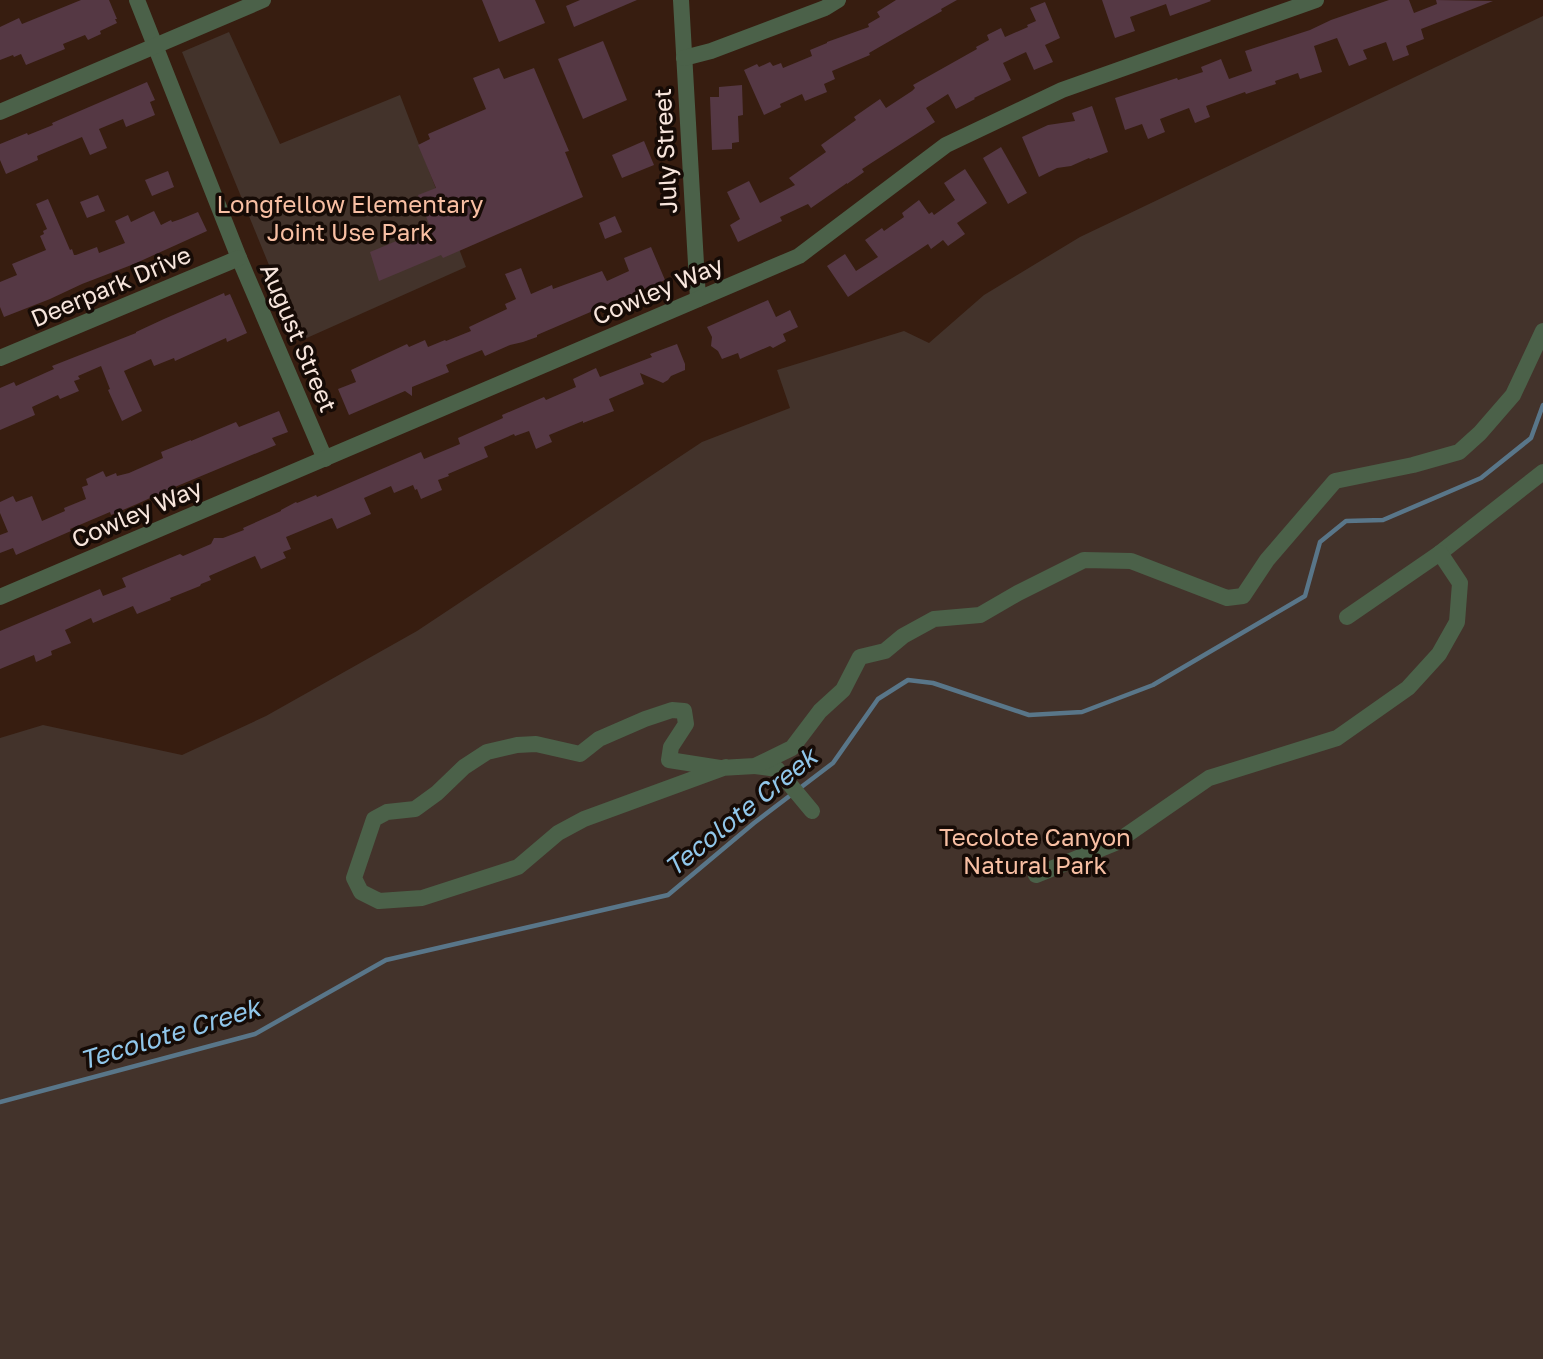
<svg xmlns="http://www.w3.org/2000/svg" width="1543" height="1359" font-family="'Golos Text',sans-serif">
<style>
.green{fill:#43332b}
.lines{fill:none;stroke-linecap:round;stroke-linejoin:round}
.stream{stroke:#597689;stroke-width:4.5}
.building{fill:#553844}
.minor{stroke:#4b6149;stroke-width:16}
.labels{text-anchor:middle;stroke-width:7;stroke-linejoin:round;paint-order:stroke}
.street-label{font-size:24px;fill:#f7e5dc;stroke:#160b06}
.park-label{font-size:24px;fill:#f8bfa3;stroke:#160b06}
.water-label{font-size:26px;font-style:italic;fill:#90c6ea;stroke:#160b06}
</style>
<rect width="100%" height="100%" fill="#371d10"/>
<g class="green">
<path d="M 1543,16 L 1543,1359 L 0,1359 L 0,738 L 43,725 L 182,755 L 266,716 L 417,631 L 702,442 L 790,408 L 777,370 L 904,331 L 929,343 L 984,295 L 1080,237 Z"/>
<path d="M 229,32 L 280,144 L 400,95 L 466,267 L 300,341 L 182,52 Z"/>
</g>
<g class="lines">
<path class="stream" d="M 0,1102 L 255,1034 L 386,960 L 668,895 L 754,823 L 833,763 L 878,699 L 908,680 L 933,683 L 1029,715 L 1082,712 L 1153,685 L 1305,596 L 1320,542 L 1346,521 L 1383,520 L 1481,478 L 1531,438 L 1543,405"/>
</g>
<g class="building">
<path d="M 81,0 L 109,0 L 117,19 L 115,19 L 117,23 L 100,31 L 101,34 L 88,40 L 85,35 L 63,44 L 65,49 L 26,65 L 21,54 L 14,57 L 13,55 L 0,60 L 0,27 L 19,18 L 22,24 Z"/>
<path d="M 482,0 L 535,0 L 545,23 L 499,42 Z"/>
<path d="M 580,0 L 637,0 L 574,27 L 566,6 Z"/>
<path d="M 896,0 L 957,0 L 941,9 L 942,11 L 869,53 L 870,55 L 832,71 L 835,79 L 824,84 L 827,92 L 805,101 L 802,94 L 780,104 L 781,107 L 764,115 L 744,70 L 757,64 L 759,67 L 770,62 L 773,66 L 781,63 L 783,68 L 812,56 L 810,50 L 827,43 L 827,42 L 869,27 L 868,24 L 880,17 L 877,12 Z"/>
<path d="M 1102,0 L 1210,0 L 1211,1 L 1170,16 L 1166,4 L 1130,17 L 1135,31 L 1115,38 Z"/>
<path d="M 1389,0 L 1409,0 L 1414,13 L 1437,4 L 1436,0 L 1493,1 L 1421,29 L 1424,39 L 1406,46 L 1409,55 L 1393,61 L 1386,42 L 1363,50 L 1367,59 L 1349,66 L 1337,38 L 1314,46 L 1322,72 L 1300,79 L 1298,73 L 1275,81 L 1276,84 L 1246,94 L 1245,92 L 1206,106 L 1210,117 L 1195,123 L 1189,108 L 1160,119 L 1165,132 L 1148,139 L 1142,124 L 1125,130 L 1115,98 L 1177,78 L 1178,80 L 1203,72 L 1201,67 L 1221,59 L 1229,79 L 1252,71 L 1245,51 L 1310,30 L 1331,20 Z"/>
<path d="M 1045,2 L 1060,38 L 1045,45 L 1053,62 L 1034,70 L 1026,52 L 1003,63 L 1011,80 L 974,98 L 975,99 L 956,109 L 948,94 L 926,108 L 935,122 L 862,169 L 864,172 L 847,184 L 847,183 L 811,208 L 808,204 L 780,217 L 782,221 L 738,242 L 730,225 L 740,219 L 727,192 L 749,181 L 760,203 L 795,185 L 789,178 L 826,152 L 821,145 L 856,120 L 854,117 L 880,99 L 886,108 L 912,91 L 915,88 L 913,85 L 977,49 L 976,47 L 989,40 L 987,35 L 1001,28 L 1005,37 L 1028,27 L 1027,25 L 1036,21 L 1030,8 Z"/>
<path d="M 603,41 L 627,100 L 583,119 L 558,59 Z"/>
<path d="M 499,68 L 504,79 L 534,68 L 569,151 L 565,152 L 583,197 L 443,258 L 441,255 L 379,281 L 370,252 L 430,227 L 418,195 L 436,188 L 418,145 L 430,139 L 428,134 L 486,109 L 473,78 Z"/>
<path d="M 147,82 L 155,100 L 150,102 L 155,115 L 126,127 L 123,119 L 99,129 L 107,148 L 90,155 L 82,137 L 37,156 L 38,160 L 6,174 L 0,160 L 0,144 L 27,133 L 28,135 L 53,125 L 52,123 Z"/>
<path d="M 742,85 L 743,115 L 738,116 L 739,142 L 732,143 L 732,149 L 712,150 L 710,97 L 719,97 L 719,87 Z"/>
<path d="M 1092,106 L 1108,152 L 1090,159 L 1089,158 L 1071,166 L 1057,168 L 1039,177 L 1022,137 L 1048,125 L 1075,121 L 1072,113 Z"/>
<path d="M 644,141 L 654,165 L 622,178 L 612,155 Z"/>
<path d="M 1001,147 L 1027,193 L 1008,204 L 983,158 Z"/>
<path d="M 965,169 L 987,203 L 957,223 L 965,234 L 948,246 L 943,240 L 931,249 L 928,244 L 848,297 L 827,266 L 845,254 L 856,271 L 878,257 L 865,240 L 882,228 L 884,231 L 904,217 L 902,213 L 919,200 L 929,214 L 932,212 L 934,215 L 955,200 L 944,183 Z"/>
<path d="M 168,171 L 174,187 L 152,196 L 145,180 Z"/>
<path d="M 98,195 L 105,211 L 87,218 L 80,202 Z"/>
<path d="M 48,199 L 70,250 L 72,249 L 74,255 L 76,255 L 97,247 L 99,253 L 125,243 L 115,221 L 128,215 L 131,222 L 154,211 L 161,225 L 171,220 L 172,222 L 181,219 L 198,212 L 207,231 L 134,264 L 82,284 L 50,299 L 4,317 L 0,307 L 0,282 L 17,275 L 12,264 L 46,250 L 40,236 L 44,234 L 43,231 L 47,229 L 36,204 Z"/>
<path d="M 615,216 L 622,232 L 605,239 L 599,223 Z"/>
<path d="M 651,247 L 665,280 L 537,335 L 537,337 L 523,342 L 510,345 L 485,356 L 482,350 L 457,360 L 446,365 L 449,372 L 412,387 L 412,396 L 405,391 L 349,415 L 338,389 L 356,382 L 351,370 L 407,344 L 409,347 L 425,340 L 428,347 L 445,340 L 446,341 L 471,331 L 469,327 L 507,309 L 505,304 L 516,299 L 505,274 L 521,268 L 531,294 L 552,285 L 553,289 L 602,271 L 607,281 L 629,271 L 624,258 Z"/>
<path d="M 224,293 L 225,296 L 230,294 L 247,333 L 227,342 L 226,338 L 175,361 L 174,358 L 154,366 L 151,359 L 124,371 L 142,411 L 122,421 L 108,390 L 110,389 L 101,366 L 78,376 L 80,379 L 74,381 L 79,391 L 60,399 L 58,395 L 32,407 L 35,415 L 0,430 L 0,388 L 14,382 L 16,386 L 54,369 L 52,366 L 136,333 L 136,332 L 164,319 Z"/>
<path d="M 768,300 L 776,317 L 790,310 L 798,327 L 783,334 L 786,341 L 773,348 L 770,346 L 740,359 L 738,353 L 722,359 L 718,351 L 711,346 L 712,337 L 707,327 Z"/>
<path d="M 677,344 L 685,364 L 685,370 L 671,376 L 668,380 L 663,383 L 640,373 L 644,384 L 609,399 L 614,411 L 583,423 L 583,421 L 549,435 L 552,442 L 536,449 L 529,431 L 515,436 L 514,434 L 484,447 L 488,457 L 448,474 L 449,476 L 438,480 L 442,490 L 421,499 L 417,489 L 415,490 L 413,485 L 394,493 L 391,486 L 364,498 L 371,514 L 337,529 L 332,518 L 286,537 L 291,549 L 283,552 L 286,558 L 261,569 L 255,556 L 209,576 L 211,580 L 201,584 L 200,586 L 170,598 L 171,600 L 137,614 L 133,606 L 93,623 L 91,618 L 65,630 L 71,643 L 51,651 L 52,655 L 36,662 L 34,655 L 0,669 L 0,631 L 100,589 L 103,596 L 126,587 L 122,578 L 180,554 L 183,556 L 211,544 L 214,538 L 223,538 L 244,530 L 243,528 L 281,511 L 281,510 L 296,502 L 297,503 L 316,495 L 317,497 L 421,452 L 424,459 L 460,444 L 458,438 L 503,418 L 502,415 L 544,397 L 546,400 L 576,387 L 573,379 L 596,368 L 600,377 L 652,357 L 650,354 Z"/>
<path d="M 279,411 L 288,432 L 272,438 L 276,445 L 170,489 L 137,504 L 111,515 L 110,512 L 70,529 L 71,531 L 16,555 L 13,548 L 0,553 L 0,535 L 8,532 L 0,513 L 0,502 L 13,496 L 16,502 L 32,496 L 42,521 L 65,511 L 64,508 L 86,499 L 82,487 L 88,485 L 86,479 L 103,471 L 106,477 L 116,473 L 117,476 L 129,473 L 163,458 L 161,452 L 191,440 L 191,441 L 236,422 L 239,427 Z"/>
</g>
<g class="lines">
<g class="minor">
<path d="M 137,0 L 239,258 L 325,459"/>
<path d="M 681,0 L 698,299"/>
<path d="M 684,58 L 711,51 L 825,8 L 838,0"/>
<path d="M 0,112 L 263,0"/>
<path d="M 0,358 L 239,258"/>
<path d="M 1440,553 L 1543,472"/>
<path d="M 0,597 L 799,256 L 946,145 L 1062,90 L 1316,0"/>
<path d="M 755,766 L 777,769 L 812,811"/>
<path d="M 726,767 L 584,819 L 558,833 L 518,867 L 422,898 L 379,901 L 361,892 L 354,878 L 374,819 L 387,812 L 415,809 L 437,793 L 464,767 L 487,752 L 517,745 L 536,744 L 580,754 L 599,739 L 645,719 L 672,710 L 684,711 L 686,724 L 671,747 L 669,760 L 720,768 L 755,766 L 792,748 L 820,711 L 843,690 L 860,657 L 885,651 L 903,636 L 934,619 L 980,615 L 1018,593 L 1084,560 L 1131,561 L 1227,598 L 1243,596 L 1267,560 L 1335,481 L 1413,465 L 1459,452 L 1480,433 L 1513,395 L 1543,331"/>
<path d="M 1036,875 L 1115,843 L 1209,778 L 1337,738 L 1408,688 L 1439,654 L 1457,622 L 1460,583 L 1440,553 L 1347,617"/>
</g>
</g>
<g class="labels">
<g class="street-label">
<text transform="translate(666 151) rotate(-93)" y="8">July Street</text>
<text transform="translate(111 287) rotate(-23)" y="8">Deerpark Drive</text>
<text transform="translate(658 291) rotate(-23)" y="8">Cowley Way</text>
<text transform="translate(298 338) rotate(67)" y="8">August Street</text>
<text transform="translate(137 514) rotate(-23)" y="8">Cowley Way</text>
</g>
<g class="park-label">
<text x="350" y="213">Longfellow Elementary<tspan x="350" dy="28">Joint Use Park</tspan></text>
<text x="1035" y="846">Tecolote Canyon<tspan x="1035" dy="28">Natural Park</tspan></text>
</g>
<g class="water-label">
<text transform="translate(741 812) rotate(-39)" y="9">Tecolote Creek</text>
<text transform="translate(170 1034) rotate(-17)" y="9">Tecolote Creek</text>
</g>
</g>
</svg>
